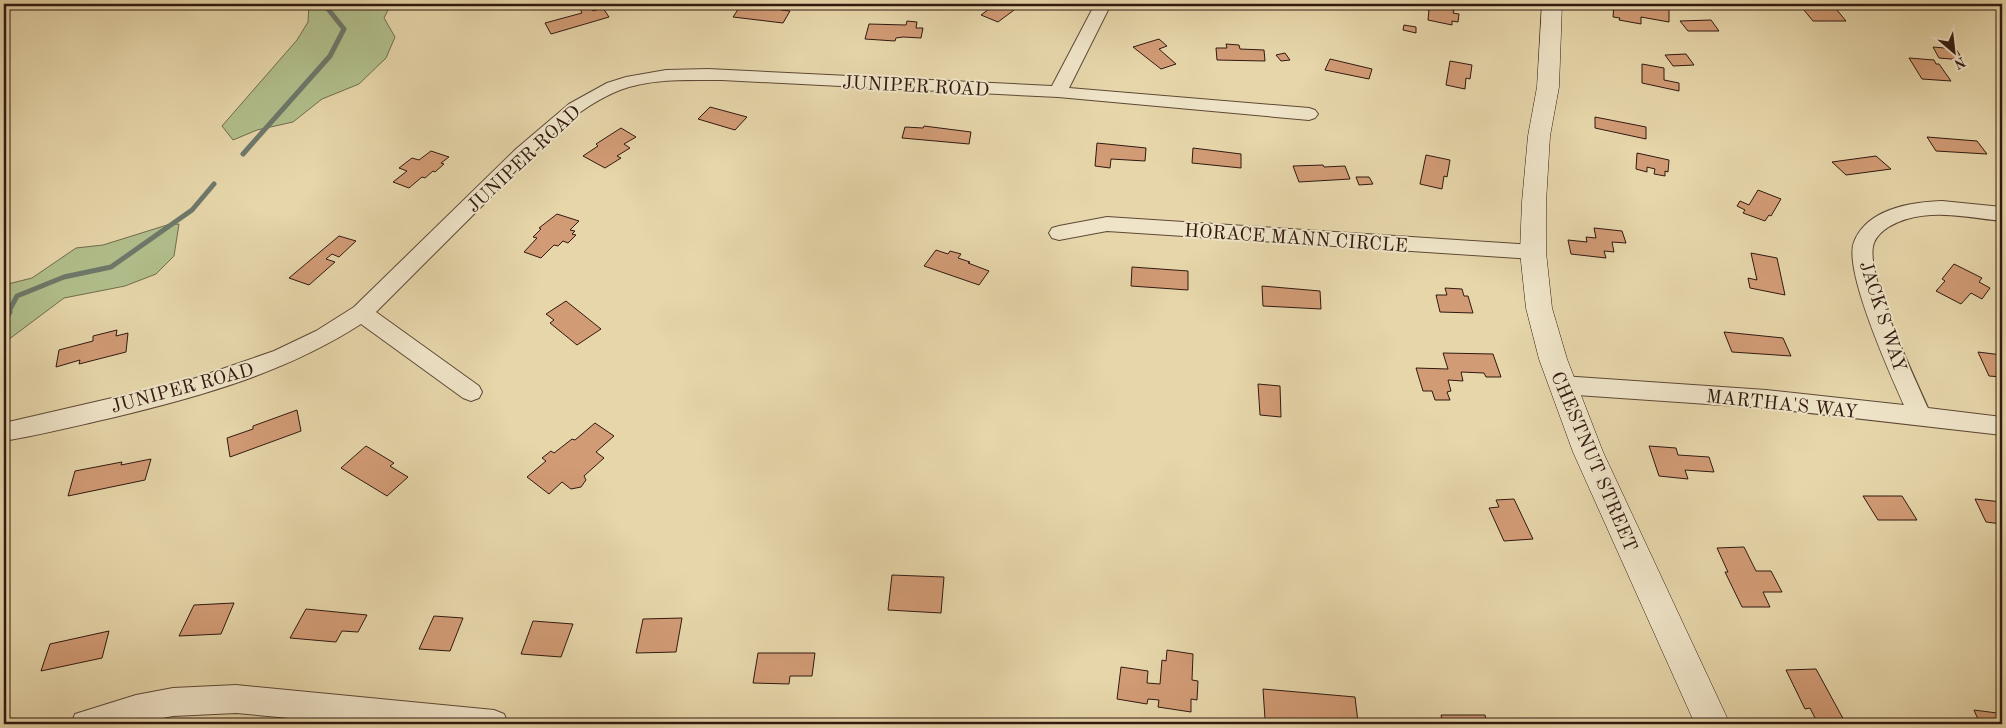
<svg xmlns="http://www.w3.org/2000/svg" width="2006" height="728" font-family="'Old Standard TT',serif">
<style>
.green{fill:#b1bf8c;stroke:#716c4e}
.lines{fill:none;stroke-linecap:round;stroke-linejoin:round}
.stream-far1{stroke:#6e796b;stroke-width:5}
.stream{stroke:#6e796b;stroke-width:7}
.building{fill:#d19b75;stroke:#311910}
.street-casing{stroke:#5e4836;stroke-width:2}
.secondary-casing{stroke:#311910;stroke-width:1}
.street{fill:#efe4c8;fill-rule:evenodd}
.secondary{fill:#efe4c8;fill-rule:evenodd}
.labels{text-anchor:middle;stroke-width:4;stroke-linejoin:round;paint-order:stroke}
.street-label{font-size:19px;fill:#311910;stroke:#efe4c8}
</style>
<rect width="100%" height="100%" fill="#e6d6aa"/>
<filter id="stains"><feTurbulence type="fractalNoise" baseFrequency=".004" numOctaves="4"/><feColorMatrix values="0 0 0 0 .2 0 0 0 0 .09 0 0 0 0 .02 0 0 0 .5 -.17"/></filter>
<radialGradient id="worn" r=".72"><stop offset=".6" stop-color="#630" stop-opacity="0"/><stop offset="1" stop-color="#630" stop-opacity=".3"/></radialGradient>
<g class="green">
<path d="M 309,4 L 391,4 L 384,18 L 395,37 L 386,58 L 359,84 L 322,99 L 293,122 L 257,130 L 233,140 L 222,126 L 297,40 L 308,22 Z"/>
<path d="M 179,224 L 174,256 L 156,274 L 125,286 L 64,298 L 4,343 L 4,285 L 32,278 L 76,248 L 103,245 L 167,225 Z"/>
</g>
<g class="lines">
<g class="stream-far1">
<path d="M 243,154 L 330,56 L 344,29 L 324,4"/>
<path d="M 8,313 L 17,296 L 64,277 L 111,267 L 192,210 L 214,184"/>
</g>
<path class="stream" d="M 4,320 L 9,312"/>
</g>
<g class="building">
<path d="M 774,4 L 784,6 L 781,10 L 790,11 L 783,23 L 733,17 L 741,5 L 771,9 Z"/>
<path d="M 981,4 L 1017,4 L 1011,9 L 1014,10 L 998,22 L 981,15 L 989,9 L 980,5 Z"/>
<path d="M 1419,4 L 1440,6 L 1439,8 L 1454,10 L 1453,13 L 1459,14 L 1458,22 L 1452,21 L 1452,25 L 1428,20 L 1429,10 L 1419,8 Z"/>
<path d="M 1614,4 L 1643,4 L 1669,9 L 1669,22 L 1641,17 L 1641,24 L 1619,20 L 1620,18 L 1613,17 Z"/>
<path d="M 1799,4 L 1832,4 L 1846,21 L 1813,21 Z"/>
<path d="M 590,6 L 593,11 L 603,8 L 609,17 L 551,34 L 545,23 L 582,13 L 580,9 Z"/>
<path d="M 1711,20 L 1719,31 L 1688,31 L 1680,21 Z"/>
<path d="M 907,21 L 917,22 L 916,28 L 923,28 L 921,38 L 903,37 L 896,38 L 895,41 L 865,39 L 869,24 L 906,25 Z"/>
<path d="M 1404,25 L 1416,27 L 1416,33 L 1403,30 Z"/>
<path d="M 1159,39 L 1167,46 L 1159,49 L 1176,64 L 1161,69 L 1133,47 Z"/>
<path d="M 1226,44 L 1239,45 L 1240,49 L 1264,50 L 1265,61 L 1217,60 L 1216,48 L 1227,48 Z"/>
<path d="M 1933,47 L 1956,49 L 1963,60 L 1939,58 Z"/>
<path d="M 1285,53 L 1290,60 L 1281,61 L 1276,55 Z"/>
<path d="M 1686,54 L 1694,65 L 1673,66 L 1665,55 Z"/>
<path d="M 1909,58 L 1934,60 L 1936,64 L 1939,64 L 1951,81 L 1922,79 Z"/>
<path d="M 1330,59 L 1372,69 L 1369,79 L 1325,70 Z"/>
<path d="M 1450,61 L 1472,65 L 1470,79 L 1466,78 L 1465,89 L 1446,85 Z"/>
<path d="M 1642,64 L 1664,68 L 1664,80 L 1679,83 L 1679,91 L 1642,83 Z"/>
<path d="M 710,107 L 747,117 L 735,130 L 698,119 Z"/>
<path d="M 1595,117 L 1646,127 L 1646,139 L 1595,128 Z"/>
<path d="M 924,126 L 971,132 L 969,144 L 902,138 L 905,127 L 923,128 Z"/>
<path d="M 621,128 L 636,137 L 624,144 L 630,148 L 617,156 L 621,158 L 605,168 L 583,156 L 598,146 L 596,144 Z"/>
<path d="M 1927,137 L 1977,141 L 1987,154 L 1936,151 Z"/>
<path d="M 1097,143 L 1146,148 L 1145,161 L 1111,159 L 1110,168 L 1095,166 Z"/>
<path d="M 1193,148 L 1241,154 L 1241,168 L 1192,163 Z"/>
<path d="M 431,151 L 449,157 L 441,163 L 444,164 L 435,172 L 433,171 L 425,178 L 422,177 L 409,188 L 393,182 L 407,171 L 399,168 L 412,158 L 419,160 Z"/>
<path d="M 1637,153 L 1669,160 L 1668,172 L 1665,171 L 1665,176 L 1654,174 L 1655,169 L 1647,167 L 1647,172 L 1636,169 Z"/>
<path d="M 1426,155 L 1450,160 L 1447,177 L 1444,176 L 1442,189 L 1420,184 Z"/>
<path d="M 1876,156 L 1891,169 L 1846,175 L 1832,162 Z"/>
<path d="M 1323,165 L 1324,167 L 1345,166 L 1350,179 L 1299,182 L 1293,166 Z"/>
<path d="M 1356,177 L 1369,177 L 1373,184 L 1359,185 Z"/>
<path d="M 1758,190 L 1781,199 L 1771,216 L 1769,215 L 1765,221 L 1743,213 L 1745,210 L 1737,206 L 1740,201 L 1749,205 Z"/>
<path d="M 557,214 L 579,221 L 570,230 L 575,231 L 572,234 L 576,235 L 568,243 L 563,241 L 558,246 L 554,245 L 541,258 L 524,252 L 537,238 L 533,237 L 541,229 L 539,228 Z"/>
<path d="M 1594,228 L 1622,231 L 1626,243 L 1612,242 L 1614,252 L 1604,251 L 1606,258 L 1571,254 L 1568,240 L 1587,242 L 1586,237 L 1596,238 Z"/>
<path d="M 339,236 L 356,241 L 339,257 L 332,254 L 326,259 L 335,262 L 309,285 L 289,278 Z"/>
<path d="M 936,250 L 948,254 L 950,251 L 961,254 L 958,258 L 970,262 L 968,263 L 989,271 L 979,285 L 924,266 Z"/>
<path d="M 1751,253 L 1777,258 L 1785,295 L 1750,288 L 1748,278 L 1757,280 Z"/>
<path d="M 1954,264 L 1982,278 L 1979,282 L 1990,288 L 1982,299 L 1971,293 L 1961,304 L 1936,291 L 1945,281 L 1942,279 Z"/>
<path d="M 1132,267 L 1188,271 L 1188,290 L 1131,286 Z"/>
<path d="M 1262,286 L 1320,291 L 1321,309 L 1263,306 Z"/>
<path d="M 1445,288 L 1462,289 L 1464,296 L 1468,296 L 1473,313 L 1440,312 L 1436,295 L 1447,295 Z"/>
<path d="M 566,301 L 601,329 L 577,345 L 550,323 L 554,320 L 546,314 Z"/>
<path d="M 117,330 L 116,336 L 128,333 L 126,352 L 79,364 L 80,360 L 56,367 L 59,350 L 93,341 L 93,336 Z"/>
<path d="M 1724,332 L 1783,338 L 1791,356 L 1732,352 Z"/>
<path d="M 1978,352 L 2002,355 L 2002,377 L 1989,376 Z"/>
<path d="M 1443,353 L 1493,354 L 1501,377 L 1486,377 L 1484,373 L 1461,372 L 1463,381 L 1448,380 L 1451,391 L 1447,392 L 1450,400 L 1435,400 L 1432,391 L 1423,391 L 1416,368 L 1448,369 Z"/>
<path d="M 1258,384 L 1280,386 L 1281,417 L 1260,415 Z"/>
<path d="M 297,410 L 301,431 L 230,457 L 227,438 L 253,429 L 253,426 Z"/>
<path d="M 595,423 L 614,436 L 596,452 L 604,458 L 584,476 L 586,480 L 581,487 L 571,489 L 562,482 L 549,494 L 527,477 L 546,461 L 542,458 L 551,451 L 554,453 L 572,439 L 575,440 Z"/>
<path d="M 366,446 L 394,463 L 390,466 L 408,477 L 387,496 L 341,468 Z"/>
<path d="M 1649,446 L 1676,448 L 1678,455 L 1709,457 L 1714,472 L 1685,470 L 1688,479 L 1659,476 Z"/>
<path d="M 151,459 L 145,480 L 68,496 L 75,471 L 122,462 L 121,465 Z"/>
<path d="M 1863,496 L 1902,496 L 1917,520 L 1878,520 Z"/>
<path d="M 1514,499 L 1533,539 L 1504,541 L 1489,508 L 1499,507 L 1496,500 Z"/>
<path d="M 1975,499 L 2002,502 L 2002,524 L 1986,522 Z"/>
<path d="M 1744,547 L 1756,571 L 1771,571 L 1782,592 L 1763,592 L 1770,607 L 1742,607 L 1725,572 L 1728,572 L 1717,548 Z"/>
<path d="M 892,575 L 944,577 L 941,613 L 888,610 Z"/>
<path d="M 234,603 L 221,634 L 179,636 L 194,605 Z"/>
<path d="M 306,609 L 367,615 L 358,632 L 342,631 L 336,642 L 290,638 Z"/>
<path d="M 434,616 L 463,618 L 450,651 L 419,649 Z"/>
<path d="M 682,618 L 676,652 L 636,653 L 643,619 Z"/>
<path d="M 533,621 L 573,624 L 561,657 L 521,654 Z"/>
<path d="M 109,631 L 102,658 L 41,671 L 50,644 Z"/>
<path d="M 1167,650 L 1193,654 L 1192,680 L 1198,681 L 1197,700 L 1191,699 L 1191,712 L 1158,707 L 1159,700 L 1148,699 L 1147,704 L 1117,699 L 1121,667 L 1148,671 L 1147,683 L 1160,684 L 1162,660 L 1166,661 Z"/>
<path d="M 758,653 L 815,653 L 812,676 L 790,676 L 789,684 L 753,683 Z"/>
<path d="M 1816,669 L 1846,724 L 1818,724 L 1810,708 L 1805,709 L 1786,670 Z"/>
<path d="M 1263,689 L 1355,697 L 1358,722 L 1340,721 L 1340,724 L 1293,724 L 1293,722 L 1265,719 Z"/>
<path d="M 1974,710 L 1997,713 L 2002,724 L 1980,724 Z"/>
<path d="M 1441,715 L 1485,715 L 1487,724 L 1443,724 Z"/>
</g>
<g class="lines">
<g class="street-casing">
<g id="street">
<path d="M 1095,4 L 1111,4 L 1069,88 L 1309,108 L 1315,110 L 1318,114 L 1315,118 L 1309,120 L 1058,97 L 722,80 C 688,80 652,78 620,90 C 565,112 524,163 484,204 C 448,240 412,276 376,312 L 479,386 L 482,392 L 479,398 L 471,401 L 463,398 L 361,324 C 285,373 199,397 111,418 C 75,426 40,435 4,441 L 4,423 L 190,380 L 274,351 L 316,331 L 354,307 L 516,149 L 569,104 L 607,83 L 626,77 L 666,70 L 708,69 L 1052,86 Z"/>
<path d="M 1942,201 L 2002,207 L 2002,221 C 1970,218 1939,210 1907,219 C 1896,222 1879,230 1874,243 C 1863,271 1915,378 1928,408 L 2002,417 L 2002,435 L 1766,408 L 1562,394 L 1554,391 L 1551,385 L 1554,379 L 1562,376 L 1766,390 L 1904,405 C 1891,376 1843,270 1854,242 C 1867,209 1911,202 1942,201 Z"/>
<path d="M 1107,217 L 1533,245 L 1540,247 L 1543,252 L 1540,257 L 1533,259 L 1107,231 L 1059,240 L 1052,238 L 1049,233 L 1052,228 L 1059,226 Z"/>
<path d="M 236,685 L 494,710 L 504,714 L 508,724 L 354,724 L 236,713 L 173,716 L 131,724 L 71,724 L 75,714 L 136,695 L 173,688 Z"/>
</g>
</g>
<g class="secondary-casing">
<path id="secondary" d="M 1542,4 L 1562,4 L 1559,87 L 1550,136 L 1546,202 L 1546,252 L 1552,308 L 1567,359 L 1603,452 L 1730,724 L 1695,724 L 1573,452 L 1539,359 L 1526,308 L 1520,252 L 1522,202 L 1528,136 L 1537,87 Z"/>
</g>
<use href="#street" class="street"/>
<use href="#secondary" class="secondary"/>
</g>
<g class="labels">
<g class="street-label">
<text transform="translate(916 85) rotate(3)" y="7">JUNIPER ROAD</text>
<text transform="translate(523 158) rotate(-43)" y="7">JUNIPER ROAD</text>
<text transform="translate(1296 237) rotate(4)" y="7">HORACE MANN CIRCLE</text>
<text transform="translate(1884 316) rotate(72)" y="7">JACK'S WAY</text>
<text transform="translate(182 387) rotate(-15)" y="7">JUNIPER ROAD</text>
<text transform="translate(1782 403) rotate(6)" y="7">MARTHA'S WAY</text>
<text transform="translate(1595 461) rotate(67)" y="7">CHESTNUT STREET</text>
</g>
</g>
<rect width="2006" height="728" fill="none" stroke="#e6d6aa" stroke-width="20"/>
<rect x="5" y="5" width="1996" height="718" fill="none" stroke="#311910" stroke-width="2.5"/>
<rect x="10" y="10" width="1986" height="708" fill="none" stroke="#311910"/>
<g transform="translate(1954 52) rotate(152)" stroke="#efe4c8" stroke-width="4" paint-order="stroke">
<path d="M0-4L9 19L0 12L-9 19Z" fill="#311910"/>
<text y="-8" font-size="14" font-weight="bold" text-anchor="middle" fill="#311910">N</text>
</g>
<rect width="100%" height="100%" filter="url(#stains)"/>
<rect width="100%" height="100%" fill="url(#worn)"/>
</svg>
